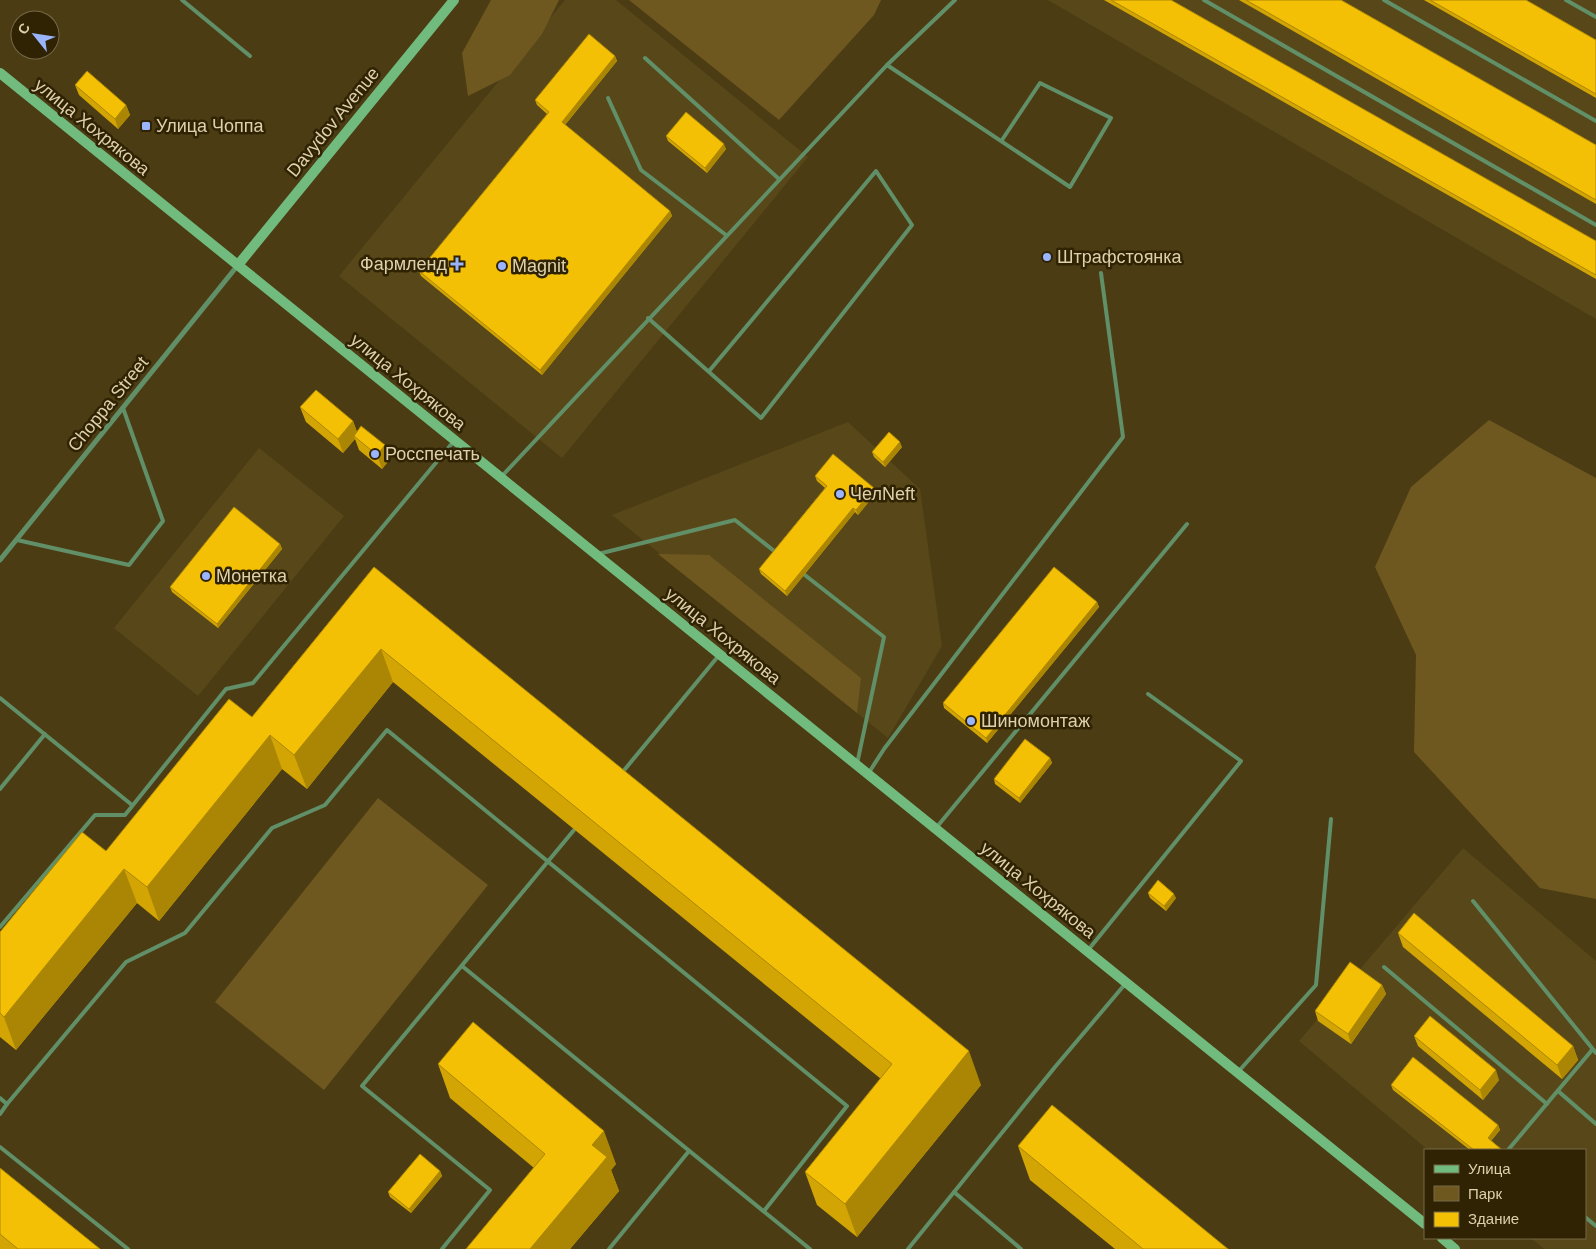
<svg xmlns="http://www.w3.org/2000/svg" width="1596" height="1249" font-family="Arial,sans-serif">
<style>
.built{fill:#584719}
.green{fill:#6e581f}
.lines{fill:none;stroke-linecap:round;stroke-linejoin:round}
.lane{stroke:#618f68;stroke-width:4}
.street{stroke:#618f68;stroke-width:5}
.secondary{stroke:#72bb7e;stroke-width:10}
.wall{fill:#d2a505}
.shaded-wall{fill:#ab8604}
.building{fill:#f4c006;stroke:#ab8604}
.poi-dot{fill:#9ab5fd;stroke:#2f2303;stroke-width:2}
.labels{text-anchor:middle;stroke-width:5;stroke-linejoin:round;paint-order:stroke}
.street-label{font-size:18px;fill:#dfd0ac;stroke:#2f2303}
.poi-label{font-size:18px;fill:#dfd0ac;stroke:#2f2303;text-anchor:start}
</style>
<rect width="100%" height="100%" fill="#4b3c14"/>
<g class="built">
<path d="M 565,0 L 616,0 L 808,157 L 562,458 L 339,276 Z"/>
<path d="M 1048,0 L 1596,0 L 1596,319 Z"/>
<path d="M 848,422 L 920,489 L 942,646 L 888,738 L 612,515 Z"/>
<path d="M 259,448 L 344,516 L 198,696 L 114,628 Z"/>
<path d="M 1463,848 L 1596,961 L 1596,1249 L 1544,1249 L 1531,1238 L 1585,1238 L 1585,1150 L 1428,1150 L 1299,1041 Z"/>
</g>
<g class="green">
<path d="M 491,0 L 559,0 L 542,34 L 510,75 L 468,96 L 462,53 Z"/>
<path d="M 629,0 L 881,0 L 874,15 L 779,120 Z"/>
<path d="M 1489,420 L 1596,478 L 1596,899 L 1540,888 L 1414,752 L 1416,655 L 1375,567 L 1411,487 Z"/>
<path d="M 658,554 L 709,555 L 861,678 L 857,713 Z"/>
<path d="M 378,798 L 488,885 L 324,1090 L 215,1002 Z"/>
</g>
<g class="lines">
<g class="lane">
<path d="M 182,0 L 250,56"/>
<path d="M 1204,0 L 1596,225"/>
<path d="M 1384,0 L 1596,121"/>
<path d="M 1566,0 L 1596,17"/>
<path d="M 645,58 L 779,179"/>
<path d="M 887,65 L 1070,187 L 1111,118 L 1040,83 L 1002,140"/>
<path d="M 608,98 L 641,170 L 726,235"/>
<path d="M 648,318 L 761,418 L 912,225 L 876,171 L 710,370"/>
<path d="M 502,476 L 887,65 L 955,0"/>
<path d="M 17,540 L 129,565 L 163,521 L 123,408"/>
<path d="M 598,554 L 735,520 L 778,554"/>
<path d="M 801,572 L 884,637 L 857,764"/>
<path d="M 0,698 L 132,805"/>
<path d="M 621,774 L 720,654"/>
<path d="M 868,774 L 884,749 L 1123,437 L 1101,273"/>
<path d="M 0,789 L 45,734"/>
<path d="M 936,828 L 1187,524"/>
<path d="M 1473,901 L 1596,1053"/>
<path d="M 0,927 L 95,815 L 125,815 L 226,689 L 253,683 L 454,441"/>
<path d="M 1089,949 L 1241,761 L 1148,694"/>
<path d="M 462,966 L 810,1249"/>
<path d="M 1384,967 L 1547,1104"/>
<path d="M 1238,1072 L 1316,985 L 1331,819"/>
<path d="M 1558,1091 L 1596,1124"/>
<path d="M 0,1098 L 7,1104 L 0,1114"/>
<path d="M 7,1104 L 126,962 L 185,933 L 272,828 L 325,805 L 387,730 L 847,1106 L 764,1211"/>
<path d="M 0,1147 L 128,1249"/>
<path d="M 1508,1150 L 1592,1050"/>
<path d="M 954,1192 L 1021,1249"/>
<path d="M 1585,1217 L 1596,1226"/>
<path d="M 442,1249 L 490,1190 L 362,1086 L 574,830"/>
<path d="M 609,1249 L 689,1151"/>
<path d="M 908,1249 L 1055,1067 L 1126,983"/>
</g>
<path class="street" d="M 0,560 L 238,265"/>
<g class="secondary">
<path d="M 0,73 L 1425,1224"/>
<path d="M 238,265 L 454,0"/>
<path d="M 1442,1238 L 1455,1249"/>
</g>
</g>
<g class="wall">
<path d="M 1104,0 L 1171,0 L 1596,241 L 1596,279 Z"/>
<path d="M 1239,0 L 1341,0 L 1596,145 L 1596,204 Z"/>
<path d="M 1424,0 L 1526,0 L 1596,40 L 1596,98 Z"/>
<path d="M 615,56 L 617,61 L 565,125 L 670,211 L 672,216 L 542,375 L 421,276 L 419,271 L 547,114 L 537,105 L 535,100 Z"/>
<path d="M 75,85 L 126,105 L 130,115 L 118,129 L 79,95 Z"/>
<path d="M 666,136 L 726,149 L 707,173 L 668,141 Z"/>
<path d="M 300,407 L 353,421 L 357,432 L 390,459 L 382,469 L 359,450 L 355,439 L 343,453 L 306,422 Z"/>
<path d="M 902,447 L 885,467 L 874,457 L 872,452 Z"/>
<path d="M 815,476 L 876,493 L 858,515 L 855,512 L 787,596 L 761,574 L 759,569 L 825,488 L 817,481 Z"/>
<path d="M 280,544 L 282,549 L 218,628 L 172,592 L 170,587 Z"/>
<path d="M 374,567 L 981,1085 L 857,1237 L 817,1205 L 805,1172 L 881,1079 L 393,682 L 307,789 L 282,769 L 159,921 L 137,903 L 16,1050 L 0,1037 L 0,932 L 106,851 L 252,717 Z"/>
<path d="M 1097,602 L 1099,607 L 987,743 L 944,708 L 943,703 Z"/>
<path d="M 1050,758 L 1052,763 L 1020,803 L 995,784 L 994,779 Z"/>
<path d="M 1148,893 L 1176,898 L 1166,911 L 1150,898 Z"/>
<path d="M 1398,933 L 1573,1046 L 1578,1060 L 1562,1079 L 1403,947 Z"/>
<path d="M 1382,985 L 1386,994 L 1351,1044 L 1318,1021 L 1315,1011 Z"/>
<path d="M 1414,1036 L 1499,1080 L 1483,1100 L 1418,1046 Z"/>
<path d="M 438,1064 L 616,1164 L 611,1170 L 619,1191 L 570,1249 L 466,1249 L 534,1168 L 450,1098 Z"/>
<path d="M 1391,1085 L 1498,1125 L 1500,1130 L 1491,1141 L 1503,1150 L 1470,1150 L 1393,1090 Z"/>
<path d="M 1018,1146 L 1228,1249 L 1115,1249 L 1030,1180 Z"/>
<path d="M 0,1168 L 100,1249 L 0,1249 Z"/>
<path d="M 440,1171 L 442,1176 L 411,1213 L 390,1197 L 388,1192 Z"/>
</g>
<g class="shaded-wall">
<path d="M 615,56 L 617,61 L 563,127 L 562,122 Z"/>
<path d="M 126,105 L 130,115 L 118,129 L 115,119 Z"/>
<path d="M 724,144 L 726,149 L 707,173 L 705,168 Z"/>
<path d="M 670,211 L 672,216 L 542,375 L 540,370 Z"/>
<path d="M 353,421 L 358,435 L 354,436 L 355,439 L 343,453 L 338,439 Z"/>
<path d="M 900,442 L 902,447 L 885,467 L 883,462 Z"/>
<path d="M 385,445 L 390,459 L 382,469 L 377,455 Z"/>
<path d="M 874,488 L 876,493 L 858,515 L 856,510 Z"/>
<path d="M 853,508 L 855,512 L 787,596 L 785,591 Z"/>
<path d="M 280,544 L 282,549 L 218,628 L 217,624 Z"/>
<path d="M 1097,602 L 1099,607 L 987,743 L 986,738 Z"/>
<path d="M 381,649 L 393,682 L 307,789 L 294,755 Z"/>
<path d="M 270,735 L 282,769 L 159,921 L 147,887 Z"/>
<path d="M 1050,758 L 1052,763 L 1020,803 L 1019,798 Z"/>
<path d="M 124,869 L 137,903 L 16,1050 L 4,1017 Z"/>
<path d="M 1174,894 L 1176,898 L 1166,911 L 1164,906 Z"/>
<path d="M 1382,985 L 1386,994 L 1351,1044 L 1348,1034 Z"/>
<path d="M 1573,1046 L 1578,1060 L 1562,1079 L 1557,1065 Z"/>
<path d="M 969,1051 L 981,1085 L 857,1237 L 845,1204 Z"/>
<path d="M 1496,1070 L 1499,1080 L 1483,1100 L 1480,1090 Z"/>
<path d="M 1498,1125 L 1500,1130 L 1489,1143 L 1488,1138 Z"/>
<path d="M 604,1131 L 616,1164 L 611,1170 L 619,1191 L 570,1249 L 530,1249 L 592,1145 Z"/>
<path d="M 440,1171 L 442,1176 L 411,1213 L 409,1209 Z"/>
</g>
<g class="building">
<path d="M 1111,0 L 1171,0 L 1596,241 L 1596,275 Z"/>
<path d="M 1246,0 L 1341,0 L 1596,145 L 1596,200 Z"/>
<path d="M 1430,0 L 1526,0 L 1596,40 L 1596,94 Z"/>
<path d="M 589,34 L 615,56 L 562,122 L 670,211 L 540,370 L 419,271 L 549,112 L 535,100 Z"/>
<path d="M 87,71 L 126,105 L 115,119 L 75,85 Z"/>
<path d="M 686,112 L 724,144 L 705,168 L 666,136 Z"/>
<path d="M 316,390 L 353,421 L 338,439 L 300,407 Z"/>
<path d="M 361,426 L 385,445 L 377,455 L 354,436 Z"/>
<path d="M 889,432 L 900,442 L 883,462 L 872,452 Z"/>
<path d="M 833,454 L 874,488 L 856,510 L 853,508 L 785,591 L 759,569 L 827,486 L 815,476 Z"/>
<path d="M 234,507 L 280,544 L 217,624 L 170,587 Z"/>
<path d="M 374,567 L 969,1051 L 845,1204 L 805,1172 L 892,1064 L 381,649 L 294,755 L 270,735 L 147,887 L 124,869 L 4,1017 L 0,1013 L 0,932 L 82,832 L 106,851 L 229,699 L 252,717 Z"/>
<path d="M 1054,567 L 1097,602 L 986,738 L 943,703 Z"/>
<path d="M 1025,739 L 1050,758 L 1019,798 L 994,779 Z"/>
<path d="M 1158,880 L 1174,894 L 1164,906 L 1148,893 Z"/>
<path d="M 1414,913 L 1573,1046 L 1557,1065 L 1398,933 Z"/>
<path d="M 1350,962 L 1382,985 L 1348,1034 L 1315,1011 Z"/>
<path d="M 1430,1016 L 1496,1070 L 1480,1090 L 1414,1036 Z"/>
<path d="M 473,1022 L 604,1131 L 592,1145 L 607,1157 L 530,1249 L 466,1249 L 545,1154 L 438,1064 Z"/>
<path d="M 1413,1057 L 1498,1125 L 1488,1138 L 1502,1150 L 1474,1150 L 1391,1085 Z"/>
<path d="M 1052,1105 L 1228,1249 L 1143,1249 L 1018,1146 Z"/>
<path d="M 420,1154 L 440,1171 L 409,1209 L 388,1192 Z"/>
<path d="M 0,1168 L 100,1249 L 18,1249 L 0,1234 Z"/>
</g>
<g class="poi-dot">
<rect x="141" y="121" width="10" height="10" rx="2.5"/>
<circle cx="1047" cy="257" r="5"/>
<path d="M454.5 256.5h5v5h5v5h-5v5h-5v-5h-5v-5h5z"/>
<circle cx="502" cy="266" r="5"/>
<circle cx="375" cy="454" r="5"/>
<circle cx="840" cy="494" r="5"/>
<circle cx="206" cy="576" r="5"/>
<circle cx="971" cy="721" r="5"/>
</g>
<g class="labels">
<g class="street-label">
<text transform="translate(333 122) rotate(-51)" y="6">Davydov Avenue</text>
<text transform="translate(92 127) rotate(39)" y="6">улица Хохрякова</text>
<text transform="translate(408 382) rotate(39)" y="6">улица Хохрякова</text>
<text transform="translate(108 404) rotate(-51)" y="6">Choppa Street</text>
<text transform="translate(723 636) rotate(39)" y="6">улица Хохрякова</text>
<text transform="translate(1038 890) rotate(39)" y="6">улица Хохрякова</text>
</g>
<g class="poi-label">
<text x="156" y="132">Улица Чоппа</text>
<text x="1057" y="263">Штрафстоянка</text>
<text x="447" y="270" text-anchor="end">Фармленд</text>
<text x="512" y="272">Magnit</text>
<text x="385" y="460">Росспечать</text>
<text x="850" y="500">ЧелNeft</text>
<text x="216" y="582">Монетка</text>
<text x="981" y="727">Шиномонтаж</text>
</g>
</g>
<rect x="1424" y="1149" width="162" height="90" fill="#2f2303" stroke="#756847"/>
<rect x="1434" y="1165" width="25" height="8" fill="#72bb7e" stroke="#756847"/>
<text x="1468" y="1174" font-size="15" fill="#dfd0ac">Улица</text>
<rect x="1434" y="1186" width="25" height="15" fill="#6e581f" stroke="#756847"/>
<text x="1468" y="1199" font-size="15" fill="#dfd0ac">Парк</text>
<rect x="1434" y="1212" width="25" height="15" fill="#f4c006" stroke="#756847"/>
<text x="1468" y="1224" font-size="15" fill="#dfd0ac">Здание</text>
<g transform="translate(35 35) rotate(300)"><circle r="24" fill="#2f2303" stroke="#756847"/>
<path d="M0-4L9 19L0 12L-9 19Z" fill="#9ab5fd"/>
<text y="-8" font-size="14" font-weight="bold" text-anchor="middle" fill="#dfd0ac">С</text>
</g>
</svg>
